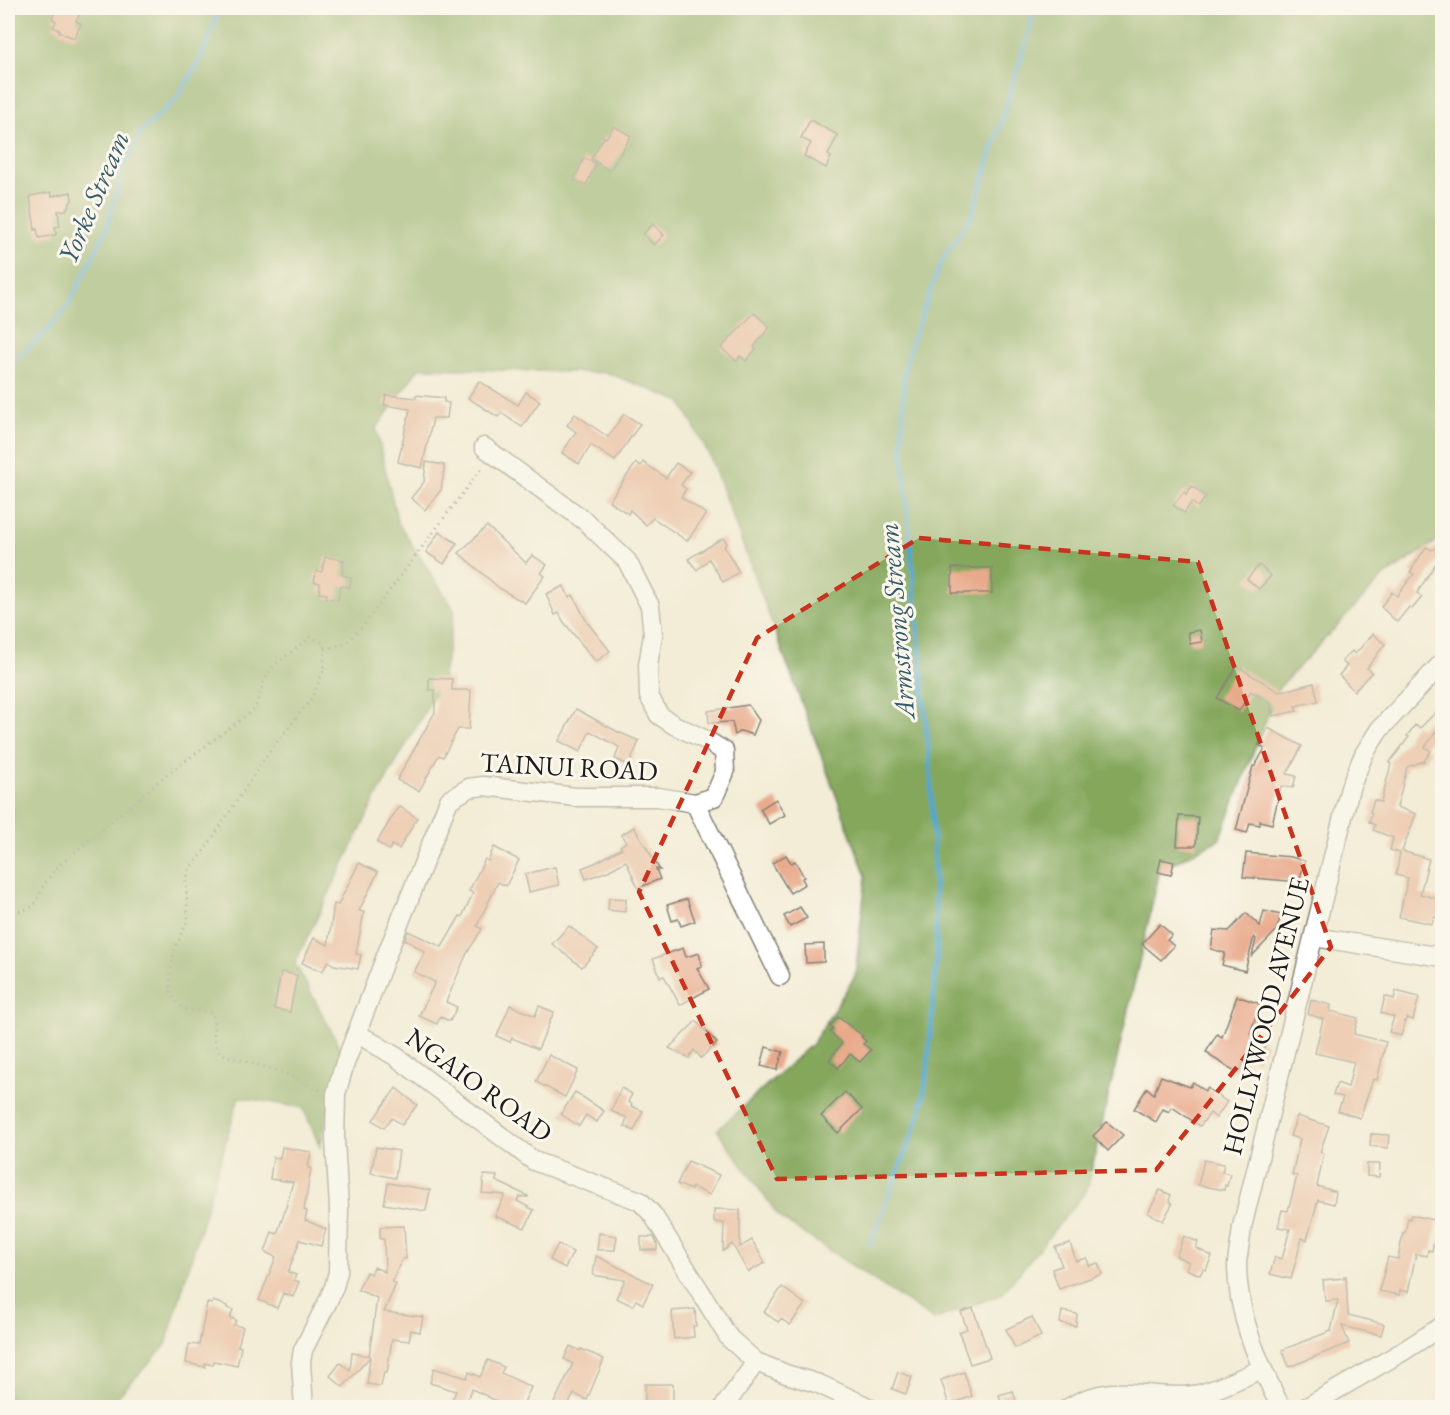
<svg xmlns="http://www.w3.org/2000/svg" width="1450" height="1415" font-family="'EB Garamond',serif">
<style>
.forest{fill:#84a75c;stroke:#50623c;stroke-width:1.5}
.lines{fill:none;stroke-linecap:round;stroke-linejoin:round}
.stream{stroke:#53a7ce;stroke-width:4.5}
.building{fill:#e9aa8c}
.minor-casing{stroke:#88847a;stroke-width:21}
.path{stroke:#88847a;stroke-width:3;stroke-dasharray:1.5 4.5;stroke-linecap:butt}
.minor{stroke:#fff;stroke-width:18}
.marked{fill:none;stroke:#c8321e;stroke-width:4.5;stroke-dasharray:12 8;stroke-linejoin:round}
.labels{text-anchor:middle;stroke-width:6;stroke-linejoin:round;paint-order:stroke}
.street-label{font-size:27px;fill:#1c1c1c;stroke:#fbf7ec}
.water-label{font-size:28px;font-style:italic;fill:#355b6c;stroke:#fbf7ec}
</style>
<rect width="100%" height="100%" fill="#fbf7ec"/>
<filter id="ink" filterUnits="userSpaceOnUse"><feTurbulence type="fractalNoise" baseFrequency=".0167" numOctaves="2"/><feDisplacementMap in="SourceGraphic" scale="12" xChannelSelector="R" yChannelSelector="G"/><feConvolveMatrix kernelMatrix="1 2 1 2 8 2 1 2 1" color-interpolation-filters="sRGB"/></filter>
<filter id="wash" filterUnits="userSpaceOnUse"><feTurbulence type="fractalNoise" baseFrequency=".008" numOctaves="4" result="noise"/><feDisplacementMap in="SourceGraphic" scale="24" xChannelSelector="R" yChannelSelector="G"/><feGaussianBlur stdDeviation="1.35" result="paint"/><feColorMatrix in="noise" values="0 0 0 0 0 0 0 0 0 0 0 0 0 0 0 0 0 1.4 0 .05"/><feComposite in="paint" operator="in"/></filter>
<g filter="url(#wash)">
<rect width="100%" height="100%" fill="#f3edd7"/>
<path class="forest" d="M 8,8 L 1442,8 L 1442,538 L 1383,577 L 1278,689 L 1220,839 L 1160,870 L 1087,1190 L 1002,1294 L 934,1320 L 780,1218 L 717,1130 L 813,1043 L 855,976 L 866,876 L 710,457 L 681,402 L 608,373 L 419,368 L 376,429 L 398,523 L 455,611 L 442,681 L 375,800 L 295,963 L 342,1051 L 320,1147 L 303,1108 L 239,1097 L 166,1345 L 108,1407 L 8,1407 Z"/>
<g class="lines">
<g class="stream">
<path d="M 8,362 L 26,350 L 50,328 L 68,306 L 105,233 L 124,165 L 142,131 L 177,98 L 201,59 L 220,8"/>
<path d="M 870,1244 L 920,1115 L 927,1075 L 937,956 L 931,779 L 902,447 L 904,373 L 911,344 L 942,260 L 972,215 L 1030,29 L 1033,8"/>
</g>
</g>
<g id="blocks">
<g class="building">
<path d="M 57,8 L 83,8 L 76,21 L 81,24 L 74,38 L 59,32 L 60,30 L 53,27 L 56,21 L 52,19 Z"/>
<path d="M 810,120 L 838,135 L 828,155 L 831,157 L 826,168 L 804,156 L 811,143 L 801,138 Z"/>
<path d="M 614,126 L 631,136 L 610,171 L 591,159 L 604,137 L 606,138 Z"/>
<path d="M 584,158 L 596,164 L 586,185 L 574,180 Z"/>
<path d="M 51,192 L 52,196 L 71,192 L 72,200 L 66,210 L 58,211 L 60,226 L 55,227 L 56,235 L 39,238 L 37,229 L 35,230 L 30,196 Z"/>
<path d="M 653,224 L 664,235 L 654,245 L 643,234 Z"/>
<path d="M 754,313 L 770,327 L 754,347 L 756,349 L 746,361 L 740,356 L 737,361 L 721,348 Z"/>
<path d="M 479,381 L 518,405 L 526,392 L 540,401 L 522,427 L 501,413 L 498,417 L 468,398 Z"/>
<path d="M 386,395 L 416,398 L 416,395 L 444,398 L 444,402 L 449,403 L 447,418 L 433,418 L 422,468 L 398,462 L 410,409 L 384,405 Z"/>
<path d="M 575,414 L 608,437 L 624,414 L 640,424 L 615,461 L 591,445 L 579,464 L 562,453 L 576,432 L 567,425 Z"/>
<path d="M 426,462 L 444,465 L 444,470 L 441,490 L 425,510 L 411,498 L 424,482 Z"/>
<path d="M 643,462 L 666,478 L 676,463 L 690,472 L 681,485 L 686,489 L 681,497 L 706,514 L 687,541 L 653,518 L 646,525 L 630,510 L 628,514 L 609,501 L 636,463 L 641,466 Z"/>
<path d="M 1192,486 L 1206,497 L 1198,507 L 1192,502 L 1184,513 L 1173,505 L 1184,492 L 1186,494 Z"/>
<path d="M 487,526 L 526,563 L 532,555 L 547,565 L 541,573 L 545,576 L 525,603 L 499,588 L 459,553 Z"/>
<path d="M 439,532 L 457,543 L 444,564 L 426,552 Z"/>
<path d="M 723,538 L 727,543 L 724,546 L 739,572 L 723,582 L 709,559 L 697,570 L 688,559 Z"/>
<path d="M 1443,542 L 1443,552 L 1417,593 L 1422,597 L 1412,609 L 1409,607 L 1397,622 L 1381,607 L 1392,592 L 1397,596 L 1414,574 L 1410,572 L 1426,547 L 1432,550 Z"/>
<path d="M 325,557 L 344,560 L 342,575 L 351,577 L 350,587 L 340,586 L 338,600 L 326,598 L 327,594 L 319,593 L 320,583 L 314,582 L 316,571 L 322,572 Z"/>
<path d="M 1259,565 L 1271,576 L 1259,589 L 1247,579 Z"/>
<rect x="952" y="568" width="40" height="25"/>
<path d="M 564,586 L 569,597 L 573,595 L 587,622 L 610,651 L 596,662 L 563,621 L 559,613 L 555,615 L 546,594 Z"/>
<path d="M 1200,630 L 1202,642 L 1190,644 L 1188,632 Z"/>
<path d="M 1373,634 L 1385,644 L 1367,668 L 1372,672 L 1354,691 L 1339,675 L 1347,666 L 1342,661 L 1352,651 L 1355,654 Z"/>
<path d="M 1237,666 L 1279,692 L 1314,683 L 1318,701 L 1295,706 L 1297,711 L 1273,716 L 1270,703 L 1251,691 L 1239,711 L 1217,698 Z"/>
<path d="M 429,678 L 452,679 L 452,690 L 471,690 L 469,729 L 458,729 L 443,757 L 439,755 L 419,791 L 397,780 L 435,712 L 435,690 L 429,690 Z"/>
<path d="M 748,705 L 759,720 L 753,735 L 741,731 L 735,735 L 732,722 L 709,723 L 708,711 Z"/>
<path d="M 1443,705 L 1443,722 L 1425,747 L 1431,751 L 1424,761 L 1407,767 L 1397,807 L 1416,814 L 1402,851 L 1429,859 L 1420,894 L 1443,900 L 1439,918 L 1434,917 L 1432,924 L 1399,917 L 1408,878 L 1396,875 L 1400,853 L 1390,850 L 1393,838 L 1373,830 L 1375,825 L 1369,822 L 1372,813 L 1370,812 L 1374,800 L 1381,802 L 1391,764 L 1389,763 L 1409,737 L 1407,736 L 1415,725 L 1420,728 Z"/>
<path d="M 576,709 L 618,732 L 639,741 L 629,765 L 615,759 L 619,747 L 590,731 L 580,752 L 559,741 Z"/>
<path d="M 1268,728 L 1302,746 L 1287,774 L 1296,776 L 1293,788 L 1281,786 L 1272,824 L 1260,821 L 1260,825 L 1250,823 L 1247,833 L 1236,830 L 1253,766 L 1255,766 L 1265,748 L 1259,745 Z"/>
<path d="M 776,799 L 785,815 L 769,824 L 760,809 Z"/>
<path d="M 399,806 L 417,818 L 399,849 L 392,845 L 389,850 L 377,842 Z"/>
<path d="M 1179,816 L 1198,817 L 1196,846 L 1177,846 Z"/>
<path d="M 634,827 L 660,870 L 656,869 L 660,879 L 638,888 L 626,861 L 608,871 L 586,879 L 582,868 L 595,863 L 622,848 L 620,846 L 626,842 L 621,835 Z"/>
<path d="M 494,847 L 519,860 L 506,886 L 498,882 L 477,926 L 482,929 L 466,955 L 446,1002 L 457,1007 L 450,1021 L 440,1017 L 437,1024 L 419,1016 L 435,982 L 414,972 L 425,952 L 405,939 L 408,931 L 442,947 L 460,916 L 462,917 L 473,893 L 469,891 L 485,859 L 488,861 Z"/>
<path d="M 1246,853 L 1291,857 L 1305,861 L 1299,882 L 1243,877 Z"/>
<path d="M 786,855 L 791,863 L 795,861 L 804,877 L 802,878 L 805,884 L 790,893 L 772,863 Z"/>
<path d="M 1161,859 L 1174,862 L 1171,875 L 1158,872 Z"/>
<path d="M 359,863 L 378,872 L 359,911 L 364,912 L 356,954 L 361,955 L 358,969 L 334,965 L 328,961 L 323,971 L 315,969 L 302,963 L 314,938 L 328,945 L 334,904 L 338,905 Z"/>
<path d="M 555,867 L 559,885 L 529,892 L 525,874 Z"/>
<path d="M 609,898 L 626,899 L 625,912 L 608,910 Z"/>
<path d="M 687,899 L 695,921 L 681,926 L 678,919 L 672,921 L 667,905 Z"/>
<path d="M 800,907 L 807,918 L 790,927 L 784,916 Z"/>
<path d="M 1264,911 L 1281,915 L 1276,931 L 1252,956 L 1256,939 L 1254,937 L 1245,971 L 1222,965 L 1225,953 L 1211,949 L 1214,930 L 1229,931 L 1246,913 L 1260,926 Z"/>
<path d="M 1160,924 L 1172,935 L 1167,940 L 1174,946 L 1161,960 L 1142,944 Z"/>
<path d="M 569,926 L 598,949 L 582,967 L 552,944 Z"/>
<path d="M 824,944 L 824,962 L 806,963 L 805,945 Z"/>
<path d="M 683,948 L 686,957 L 699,953 L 702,966 L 697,968 L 709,989 L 680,1005 L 664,976 L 660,977 L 653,959 Z"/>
<path d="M 281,972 L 297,975 L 290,1012 L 274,1009 Z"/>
<path d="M 1396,991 L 1419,997 L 1413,1020 L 1406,1018 L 1401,1036 L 1389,1032 L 1394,1017 L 1381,1013 L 1385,996 L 1394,999 Z"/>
<path d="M 1237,996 L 1260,1004 L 1250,1034 L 1267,1044 L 1257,1061 L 1248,1056 L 1238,1073 L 1210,1056 L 1210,1054 L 1206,1052 L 1217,1034 L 1222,1037 Z"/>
<path d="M 1311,1000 L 1331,1005 L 1330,1011 L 1358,1018 L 1354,1034 L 1386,1042 L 1377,1080 L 1373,1079 L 1360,1118 L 1338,1111 L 1343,1097 L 1333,1095 L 1337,1083 L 1348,1087 L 1354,1062 L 1315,1053 L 1323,1019 L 1308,1014 Z"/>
<path d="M 510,1005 L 535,1016 L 539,1006 L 554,1012 L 538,1049 L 512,1038 L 510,1042 L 497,1036 Z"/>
<path d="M 838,1017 L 863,1036 L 861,1037 L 866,1041 L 863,1044 L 871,1050 L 860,1062 L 850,1054 L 838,1068 L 829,1060 L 842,1043 L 830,1032 L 833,1029 L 830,1026 Z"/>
<path d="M 696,1021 L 717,1043 L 701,1058 L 694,1050 L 689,1058 L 669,1048 Z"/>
<path d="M 766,1047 L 783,1052 L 777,1070 L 761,1066 Z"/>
<path d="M 549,1055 L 578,1070 L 565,1097 L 536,1082 Z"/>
<path d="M 1161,1076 L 1190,1087 L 1193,1082 L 1205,1091 L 1207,1088 L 1227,1102 L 1216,1118 L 1210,1113 L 1200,1126 L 1172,1107 L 1169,1112 L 1163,1109 L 1156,1122 L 1134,1109 L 1147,1088 L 1154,1094 Z"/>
<path d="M 396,1088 L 417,1105 L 402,1125 L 392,1118 L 384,1128 L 373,1120 Z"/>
<path d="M 621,1088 L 632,1094 L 628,1102 L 632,1104 L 631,1106 L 643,1111 L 634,1131 L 624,1126 L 627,1118 L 611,1111 Z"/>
<path d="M 575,1092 L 604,1111 L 597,1122 L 586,1115 L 579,1126 L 561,1114 Z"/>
<path d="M 845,1092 L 862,1109 L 838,1133 L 821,1116 Z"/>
<path d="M 1297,1116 L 1329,1126 L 1320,1152 L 1324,1153 L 1317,1186 L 1336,1192 L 1334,1204 L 1318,1200 L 1307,1240 L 1302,1238 L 1291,1279 L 1270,1274 L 1275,1257 L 1282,1259 L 1290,1229 L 1278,1227 L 1282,1210 L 1288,1211 L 1297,1176 L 1292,1175 L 1300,1139 L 1290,1136 Z"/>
<path d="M 1107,1122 L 1123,1135 L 1108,1151 L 1093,1136 Z"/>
<path d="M 1371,1134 L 1389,1135 L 1388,1148 L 1370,1146 Z"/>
<path d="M 282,1147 L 311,1152 L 308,1168 L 311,1168 L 304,1210 L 307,1211 L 305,1220 L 326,1229 L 321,1246 L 300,1240 L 288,1272 L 296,1275 L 294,1280 L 299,1282 L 293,1297 L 283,1293 L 277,1308 L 259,1300 L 276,1257 L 265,1252 L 272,1232 L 277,1234 L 285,1211 L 293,1182 L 270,1179 L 273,1157 L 280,1158 Z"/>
<path d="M 376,1147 L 399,1151 L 395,1178 L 371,1173 Z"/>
<path d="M 1204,1160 L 1224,1164 L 1222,1172 L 1230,1174 L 1227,1186 L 1225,1185 L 1224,1190 L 1198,1185 Z"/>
<path d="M 688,1161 L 719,1175 L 710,1195 L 692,1187 L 691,1190 L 677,1184 Z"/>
<path d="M 1367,1164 L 1380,1164 L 1379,1177 L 1367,1176 Z"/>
<path d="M 484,1175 L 497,1176 L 496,1181 L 528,1196 L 528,1197 L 519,1197 L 517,1201 L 534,1210 L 525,1228 L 495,1216 L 505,1195 L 482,1193 Z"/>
<path d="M 388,1183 L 430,1190 L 426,1211 L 384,1204 Z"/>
<path d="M 1160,1190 L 1171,1195 L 1169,1200 L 1172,1204 L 1163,1221 L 1148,1213 Z"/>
<path d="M 714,1209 L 740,1210 L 740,1247 L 752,1240 L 765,1263 L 748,1272 L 732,1244 L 723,1251 L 724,1223 L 714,1222 Z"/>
<path d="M 1411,1215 L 1438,1221 L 1432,1251 L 1428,1250 L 1427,1256 L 1416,1254 L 1408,1292 L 1400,1290 L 1399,1295 L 1379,1291 L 1388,1257 L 1398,1259 L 1403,1233 L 1405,1233 L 1408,1218 L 1410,1219 Z"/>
<path d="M 404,1226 L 406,1259 L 402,1259 L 392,1282 L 396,1284 L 384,1312 L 423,1317 L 420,1332 L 411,1330 L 409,1341 L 392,1339 L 387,1373 L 384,1372 L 381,1386 L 367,1384 L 370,1357 L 343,1387 L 330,1376 L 340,1363 L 350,1370 L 352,1353 L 369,1356 L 377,1298 L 358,1290 L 366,1272 L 371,1274 L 374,1267 L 385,1272 L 384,1239 L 380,1239 L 380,1227 Z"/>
<path d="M 599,1233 L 617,1236 L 615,1250 L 597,1250 Z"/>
<path d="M 1184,1236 L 1198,1242 L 1196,1248 L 1212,1256 L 1206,1270 L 1203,1269 L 1200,1275 L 1186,1269 L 1189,1262 L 1176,1256 Z"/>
<path d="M 641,1237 L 654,1237 L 657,1244 L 657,1250 L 641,1250 Z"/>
<path d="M 1070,1243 L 1076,1261 L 1087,1258 L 1089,1266 L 1098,1263 L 1102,1274 L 1059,1289 L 1052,1269 L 1062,1266 L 1055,1247 Z"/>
<path d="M 558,1244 L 573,1252 L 565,1268 L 550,1260 Z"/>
<path d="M 596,1256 L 653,1284 L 643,1304 L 636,1300 L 633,1306 L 616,1298 L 625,1280 L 593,1275 Z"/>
<path d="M 1344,1276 L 1346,1276 L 1348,1315 L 1384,1324 L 1381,1335 L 1342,1326 L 1349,1343 L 1289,1367 L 1282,1350 L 1331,1331 L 1338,1300 L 1325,1301 L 1323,1280 L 1344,1278 Z"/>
<path d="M 782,1287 L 805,1304 L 790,1325 L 781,1319 L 778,1322 L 764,1312 Z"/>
<path d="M 213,1301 L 227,1306 L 227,1308 L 233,1310 L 230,1318 L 236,1320 L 234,1325 L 243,1327 L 238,1346 L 241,1347 L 237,1366 L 214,1361 L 213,1365 L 205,1363 L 205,1367 L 186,1363 L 189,1344 L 199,1345 L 207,1303 L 212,1304 Z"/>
<path d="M 973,1308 L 990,1358 L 970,1364 L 959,1332 L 967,1329 L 961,1312 Z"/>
<path d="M 695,1309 L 696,1326 L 693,1326 L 694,1337 L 674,1339 L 672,1311 Z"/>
<path d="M 1062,1311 L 1077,1314 L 1076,1326 L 1060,1323 Z"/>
<path d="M 1032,1317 L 1041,1336 L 1015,1348 L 1006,1329 Z"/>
<path d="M 570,1346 L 580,1351 L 581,1349 L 604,1359 L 587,1400 L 574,1394 L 567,1407 L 552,1407 L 573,1364 L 564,1359 Z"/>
<path d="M 488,1360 L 504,1367 L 501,1373 L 531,1387 L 522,1407 L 501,1407 L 503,1404 L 472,1389 L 464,1407 L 449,1407 L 456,1391 L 430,1383 L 434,1368 L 467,1378 L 469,1372 L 480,1377 Z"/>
<path d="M 898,1372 L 912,1377 L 906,1394 L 892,1389 Z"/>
<path d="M 964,1372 L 972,1396 L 949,1405 L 941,1380 Z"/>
<rect x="645" y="1384" width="28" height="23"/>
<path d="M 1013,1391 L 1017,1405 L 1003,1407 L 999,1395 Z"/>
</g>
</g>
</g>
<g filter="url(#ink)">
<use href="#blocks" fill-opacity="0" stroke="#88847a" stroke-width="1.5"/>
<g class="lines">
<g class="minor-casing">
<g id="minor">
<path d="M 695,803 L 780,976"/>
<path d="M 1314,937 L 1442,957"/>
<path d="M 358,1034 L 395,1056 L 534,1161 L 640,1201 L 653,1215 L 729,1338 L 756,1362 L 786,1374 L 819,1384 L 870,1408"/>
<path d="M 1280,1406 C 1258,1361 1237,1316 1237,1264 C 1238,1252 1241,1239 1242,1227 L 1350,788 L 1364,754 L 1379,730 L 1442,663"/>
<path d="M 304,1408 L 301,1362 L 303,1350 L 327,1303 L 334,1287 L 338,1272 L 339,1208 L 335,1140 L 336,1094 L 344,1066 L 386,956 L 449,800 L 469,788 L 483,786 L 576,797 L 658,797 L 695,803 L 714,797 L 725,772 L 724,751 L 706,740 L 674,725 L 659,715 L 649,696 L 648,665 L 653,635 L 650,606 L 627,561 L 585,521 L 484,447"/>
<path d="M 723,1408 L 756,1362"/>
<path d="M 1068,1408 C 1117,1379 1146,1401 1194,1395 C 1212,1393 1244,1376 1262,1369"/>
<path d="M 1305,1408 L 1402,1352 L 1442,1326"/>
</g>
</g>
<g class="path">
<path d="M 8,916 L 34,906 L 44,885 L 56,868 L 165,776 L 255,709 L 263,683 L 273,666 L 311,637 L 323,643 L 325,649"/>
<path d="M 320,1090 L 284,1073 L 221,1054 C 210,1041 217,1027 212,1013 L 184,1009 L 177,1004 L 171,993 L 170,979 L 174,950 L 188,920 L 186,881 L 190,867 L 200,857 L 269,752 L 312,698 L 323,672 L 325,649 L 346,643 L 363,626 L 483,466"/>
</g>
<use href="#minor" class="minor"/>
</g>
</g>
<path d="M0 0H1450V1415H0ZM 919,538 L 1198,562 L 1331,947 L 1156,1170 L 777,1179 L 639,892 L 757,638 Z" fill="#f3edd7" fill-opacity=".55" fill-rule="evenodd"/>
<path class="marked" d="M 919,538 L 1198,562 L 1331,947 L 1156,1170 L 777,1179 L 639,892 L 757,638 Z"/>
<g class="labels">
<g class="street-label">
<text transform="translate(569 767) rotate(3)" y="9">TAINUI ROAD</text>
<text transform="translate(1266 1016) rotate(-76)" y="9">HOLLYWOOD AVENUE</text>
<text transform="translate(479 1085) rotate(36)" y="9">NGAIO ROAD</text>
</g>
<g class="water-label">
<text transform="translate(93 197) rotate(-67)" y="10">Yorke Stream</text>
<text transform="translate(896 621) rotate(-95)" y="10">Armstrong Stream</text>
</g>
</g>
<rect width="1450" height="1415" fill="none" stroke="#fbf7ec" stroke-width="30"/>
</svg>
